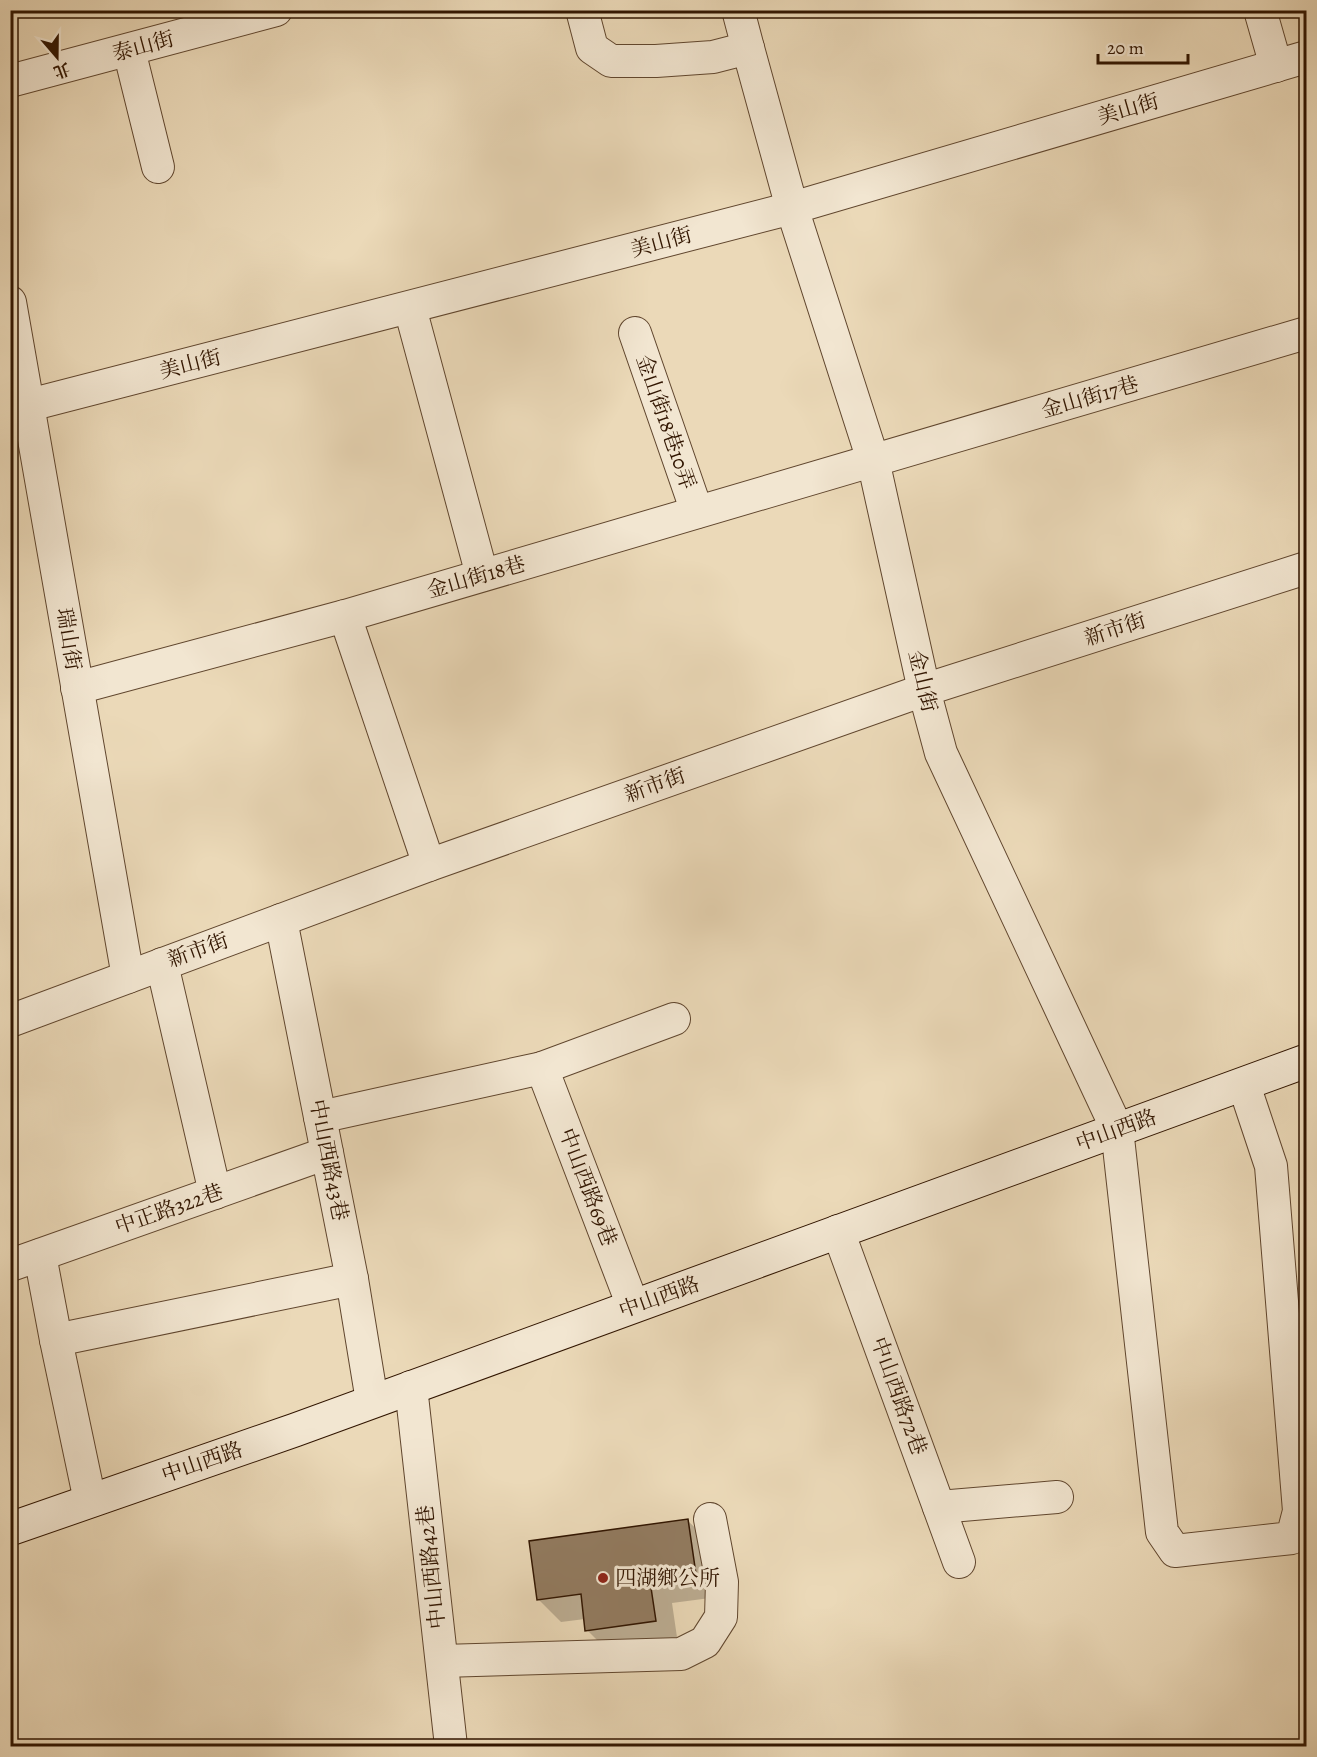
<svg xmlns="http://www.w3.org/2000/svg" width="1317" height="1757" font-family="Alegreya,'Noto Serif TC',serif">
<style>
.shadow{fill:#0003}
.building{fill:#927b60;stroke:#311500;stroke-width:1.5}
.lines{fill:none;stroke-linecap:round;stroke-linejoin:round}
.minor-casing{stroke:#60462e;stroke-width:34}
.secondary-casing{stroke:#311500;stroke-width:35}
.minor{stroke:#f2e6d1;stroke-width:32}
.secondary{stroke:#f2e6d1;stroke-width:33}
.poi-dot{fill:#8f2418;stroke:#f2e6d1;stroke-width:2}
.labels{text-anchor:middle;stroke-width:6;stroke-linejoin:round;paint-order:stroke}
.street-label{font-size:21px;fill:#311500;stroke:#f2e6d1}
.poi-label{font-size:21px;fill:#311500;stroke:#f2e6d1;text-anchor:start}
</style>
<rect width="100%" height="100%" fill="#ebd9b8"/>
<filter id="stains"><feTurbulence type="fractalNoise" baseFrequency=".00333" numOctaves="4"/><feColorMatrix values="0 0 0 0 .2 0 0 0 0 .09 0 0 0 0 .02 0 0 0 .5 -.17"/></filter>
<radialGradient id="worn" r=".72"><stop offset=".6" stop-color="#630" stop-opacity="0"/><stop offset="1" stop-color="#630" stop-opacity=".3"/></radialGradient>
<path class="shadow" d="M 688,1521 L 711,1543 L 718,1597 L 672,1603 L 678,1644 L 610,1653 L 587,1630 L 585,1619 L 561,1622 L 538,1599 Z"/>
<path class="building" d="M 688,1519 L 696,1574 L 650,1581 L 656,1621 L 585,1631 L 581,1594 L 537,1600 L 529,1541 Z"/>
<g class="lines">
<g class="minor-casing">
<g id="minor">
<path d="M 582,10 L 592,48 L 611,61 L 656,61 L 713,57 L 748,48 L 792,208 L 873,460 L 924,690 L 941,753 L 1117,1129 L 1162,1532 L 1175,1551 L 1292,1538 L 1299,1511 L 1271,1166 L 1244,1085"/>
<path d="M 738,10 L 748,48"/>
<path d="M 1260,10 L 1276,66"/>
<path d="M 129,50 L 158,167"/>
<path d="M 10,81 L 276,10"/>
<path d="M 10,302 L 128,977"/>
<path d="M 410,308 L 482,575"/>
<path d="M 635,333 L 697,512"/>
<path d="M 10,410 L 792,208 L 1306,57"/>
<path d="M 345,616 L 429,865"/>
<path d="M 77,688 L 345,616 L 1306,333"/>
<path d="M 281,920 L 352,1279 L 372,1401"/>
<path d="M 162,964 L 215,1193"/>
<path d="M 10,1021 L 429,865 L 924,690 L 1306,568"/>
<path d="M 542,1068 L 633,1306"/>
<path d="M 320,1117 L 542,1068 L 674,1019"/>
<path d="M 838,1231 L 959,1562"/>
<path d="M 40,1255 L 56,1340 L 90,1501"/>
<path d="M 10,1263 L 11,1265 L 327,1153"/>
<path d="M 56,1340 L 352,1279"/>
<path d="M 411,1387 L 451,1746"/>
<path d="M 939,1507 L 1057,1497"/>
<path d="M 442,1661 L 681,1654 L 705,1642 L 721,1617 L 722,1582 L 710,1519"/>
</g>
</g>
<g class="secondary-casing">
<path id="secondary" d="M 10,1529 L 295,1430 L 1306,1061"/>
</g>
<use href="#minor" class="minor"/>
<use href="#secondary" class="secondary"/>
</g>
<circle class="poi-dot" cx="603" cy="1578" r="6"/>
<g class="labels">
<g class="street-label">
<text transform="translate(143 46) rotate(-15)" y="7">泰山街</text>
<text transform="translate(1128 109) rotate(-16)" y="7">美山街</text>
<text transform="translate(661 242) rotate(-15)" y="7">美山街</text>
<text transform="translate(190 364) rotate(-14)" y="7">美山街</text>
<text transform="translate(1090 397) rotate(-16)" y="7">金山街17巷</text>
<text transform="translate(666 422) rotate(71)" y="7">金山街18巷10弄</text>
<text transform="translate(476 577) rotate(-16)" y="7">金山街18巷</text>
<text transform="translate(1115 629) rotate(-18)" y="7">新市街</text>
<text transform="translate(69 639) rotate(81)" y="7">瑞山街</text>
<text transform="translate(923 681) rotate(77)" y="7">金山街</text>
<text transform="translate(655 785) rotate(-20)" y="7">新市街</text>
<text transform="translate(198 950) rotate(-20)" y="7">新市街</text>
<text transform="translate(1116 1130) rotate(-20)" y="7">中山西路</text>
<text transform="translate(329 1160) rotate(79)" y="7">中山西路43巷</text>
<text transform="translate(588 1187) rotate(69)" y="7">中山西路69巷</text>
<text transform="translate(169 1209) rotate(-19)" y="7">中正路322巷</text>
<text transform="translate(659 1297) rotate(-20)" y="7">中山西路</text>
<text transform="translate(899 1396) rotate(70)" y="7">中山西路72巷</text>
<text transform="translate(202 1462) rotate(-19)" y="7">中山西路</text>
<text transform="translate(431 1567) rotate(-96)" y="7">中山西路42巷</text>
</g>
<g class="poi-label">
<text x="615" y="1585">四湖鄉公所</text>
</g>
</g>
<rect width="1317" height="1757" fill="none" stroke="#ebd9b8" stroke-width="36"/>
<rect x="12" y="12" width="1293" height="1733" fill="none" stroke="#311500" stroke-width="3"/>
<rect x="18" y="18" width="1281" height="1721" fill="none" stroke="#311500" stroke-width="1.5"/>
<g transform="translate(57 57) rotate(160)" stroke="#f2e6d1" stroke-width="4.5" paint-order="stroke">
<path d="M0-4.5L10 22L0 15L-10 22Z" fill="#311500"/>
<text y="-9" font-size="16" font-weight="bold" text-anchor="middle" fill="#311500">北</text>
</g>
<path d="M1098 54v9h90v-9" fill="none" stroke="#311500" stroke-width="3"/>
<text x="1107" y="54" font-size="18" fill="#311500" stroke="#f2e6d1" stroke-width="4.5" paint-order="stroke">20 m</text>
<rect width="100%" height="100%" filter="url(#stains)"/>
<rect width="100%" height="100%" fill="url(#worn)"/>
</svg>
